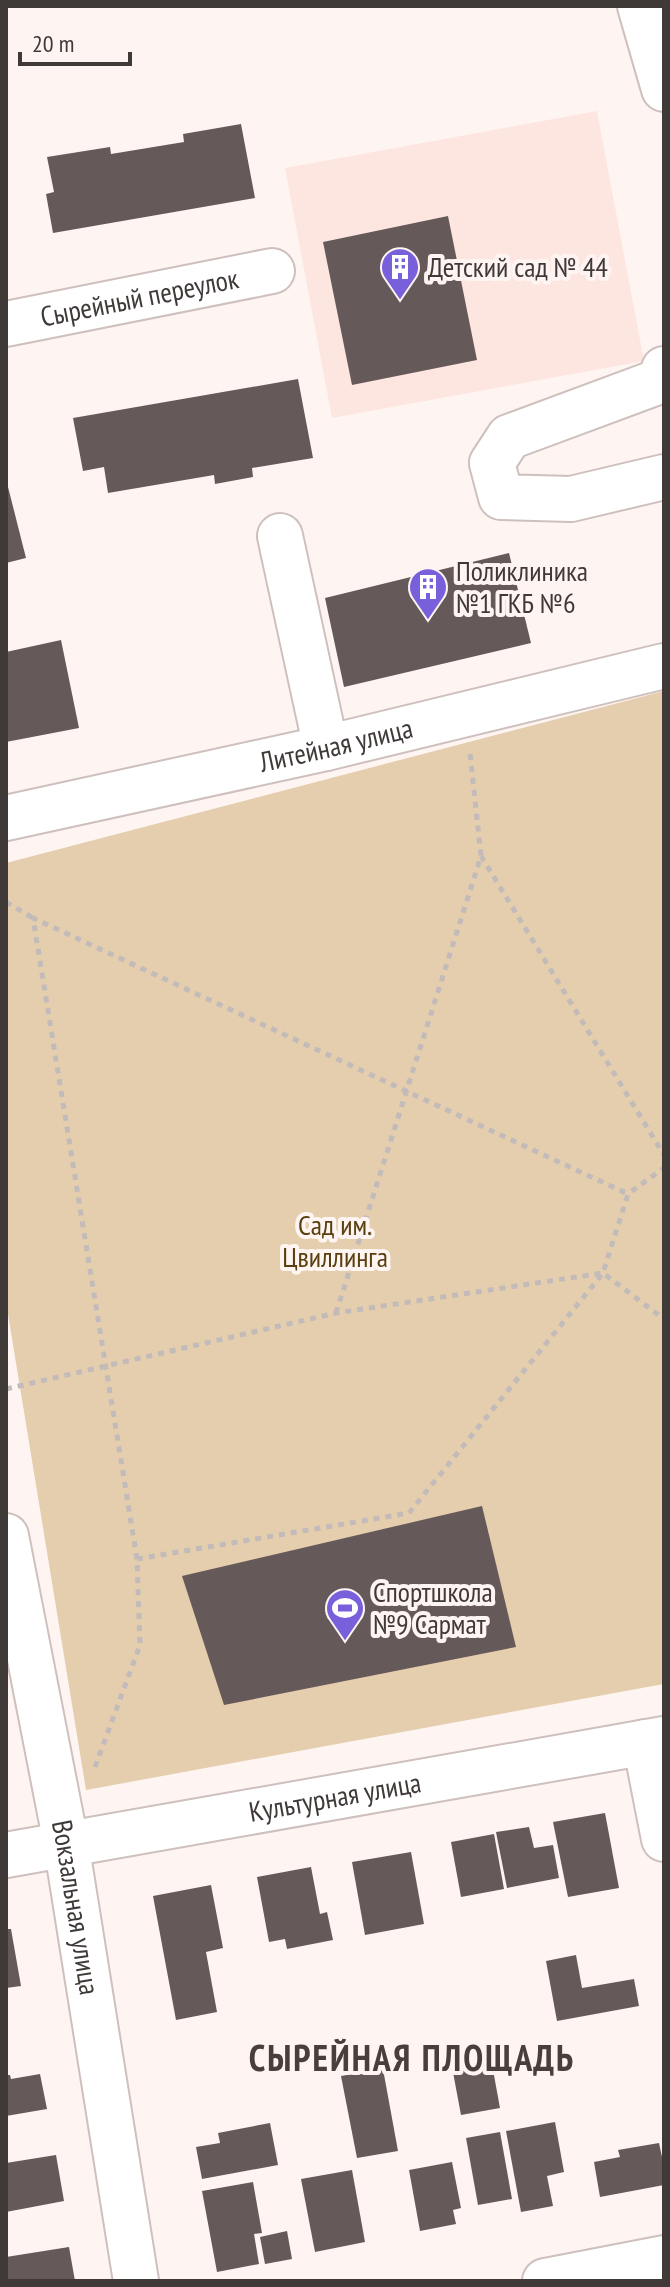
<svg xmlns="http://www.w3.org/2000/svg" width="670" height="2287" font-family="'PT Sans Narrow',sans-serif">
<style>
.built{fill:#fee6e0}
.green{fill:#e4ceae}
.building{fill:#66595a}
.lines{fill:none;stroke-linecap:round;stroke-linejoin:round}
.minor-casing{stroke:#cec0bc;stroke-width:48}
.path{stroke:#c3bbb9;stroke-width:5;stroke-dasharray:6 6;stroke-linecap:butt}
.minor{stroke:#fff;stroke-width:44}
.labels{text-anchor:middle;stroke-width:8;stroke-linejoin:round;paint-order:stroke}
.poi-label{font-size:28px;fill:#3f3938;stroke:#fef5f3;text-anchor:start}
.street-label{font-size:28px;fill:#3f3938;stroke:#fef5f3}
.park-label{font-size:28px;fill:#5b400f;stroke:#fef5f3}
.district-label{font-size:36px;font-weight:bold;letter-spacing:2px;fill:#493e3a;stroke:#fef5f3}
</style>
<rect width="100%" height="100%" fill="#fef5f3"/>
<path class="built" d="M 597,111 L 644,361 L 332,418 L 285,168 Z"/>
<path class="green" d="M 664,691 L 664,1684 L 86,1790 L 6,1302 L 6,863 Z"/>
<g class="building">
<path d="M 241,124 L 255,198 L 53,233 L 46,194 L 54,192 L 47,157 L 110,147 L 111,154 L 184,142 L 183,134 Z"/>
<path d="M 448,216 L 477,360 L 352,385 L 323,242 Z"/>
<path d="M 298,379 L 313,458 L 252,468 L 253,477 L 215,484 L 214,475 L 108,493 L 104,467 L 83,471 L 73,418 Z"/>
<path d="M 6,479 L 26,558 L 6,563 Z"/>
<path d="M 509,553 L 531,643 L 344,687 L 325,598 Z"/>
<path d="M 61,640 L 79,728 L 6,742 L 6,652 Z"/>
<path d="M 482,1506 L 516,1647 L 224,1705 L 182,1576 Z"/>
<path d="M 605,1813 L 619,1888 L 568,1897 L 553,1822 Z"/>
<path d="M 529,1827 L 534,1848 L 553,1845 L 559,1878 L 507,1888 L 496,1832 Z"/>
<path d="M 494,1834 L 504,1889 L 461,1897 L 451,1842 Z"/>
<path d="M 411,1852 L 424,1924 L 365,1935 L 352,1862 Z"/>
<path d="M 311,1867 L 320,1914 L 327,1912 L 333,1940 L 287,1949 L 285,1939 L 269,1942 L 257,1877 Z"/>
<path d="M 211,1885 L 223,1948 L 206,1952 L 217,2012 L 176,2020 L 153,1896 Z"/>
<path d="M 6,1929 L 11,1929 L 21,1986 L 6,1988 Z"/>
<path d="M 576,1955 L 582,1988 L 634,1979 L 639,2006 L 557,2021 L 546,1961 Z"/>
<path d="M 491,2059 L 500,2108 L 461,2115 L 452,2067 Z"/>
<path d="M 383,2069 L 398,2151 L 357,2158 L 341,2076 Z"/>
<path d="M 40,2074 L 47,2109 L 6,2116 L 6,2075 L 10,2075 L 11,2079 Z"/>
<path d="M 555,2122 L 564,2172 L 547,2176 L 553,2206 L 521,2212 L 506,2131 Z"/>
<path d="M 270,2123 L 278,2165 L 202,2179 L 196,2147 L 220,2143 L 218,2133 Z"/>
<path d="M 500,2132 L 512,2199 L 478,2205 L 466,2138 Z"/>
<path d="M 659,2143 L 664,2166 L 664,2185 L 600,2197 L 594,2162 L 620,2157 L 618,2150 Z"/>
<path d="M 56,2155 L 64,2201 L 6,2212 L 6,2163 Z"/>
<path d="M 452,2162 L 461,2208 L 453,2210 L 456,2224 L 420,2231 L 409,2170 Z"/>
<path d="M 352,2170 L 365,2242 L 315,2252 L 301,2179 Z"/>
<path d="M 253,2182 L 262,2233 L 254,2234 L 259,2264 L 217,2272 L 202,2191 Z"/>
<path d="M 287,2231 L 292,2259 L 265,2264 L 260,2237 Z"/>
<path d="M 69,2247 L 75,2281 L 8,2281 L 6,2257 Z"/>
</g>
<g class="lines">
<g class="minor-casing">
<g id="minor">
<path d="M 640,6 L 664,89"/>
<path id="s1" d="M 6,324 L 272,271"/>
<path d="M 664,369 L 663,380 L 509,437 L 492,463 L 501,497 L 571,499 L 664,477"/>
<path d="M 280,536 L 326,748"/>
<path id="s2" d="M 6,818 L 326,748 L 664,666"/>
<path id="s3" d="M 6,1536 L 66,1843 L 136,2281"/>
<path d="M 645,1742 L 664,1839"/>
<path id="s4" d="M 6,1855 L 664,1739"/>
<path d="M 545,2281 L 664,2258"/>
</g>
</g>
<g class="path">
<path d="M 481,856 L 664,1155"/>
<path d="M 6,902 L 33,918"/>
<path d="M 336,1313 L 481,856 L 470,753"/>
<path d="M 6,1389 L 336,1313 L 603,1273 L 664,1319"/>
<path d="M 137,1559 L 33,918 L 628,1194"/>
<path d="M 95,1767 L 140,1645 L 137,1559 L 409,1513 L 603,1273 L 628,1194 L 664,1168"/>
</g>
<use href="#minor" class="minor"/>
</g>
<defs>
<g id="building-pin" transform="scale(2)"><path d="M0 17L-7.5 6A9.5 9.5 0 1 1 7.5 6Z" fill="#7960db" stroke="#fef5f3"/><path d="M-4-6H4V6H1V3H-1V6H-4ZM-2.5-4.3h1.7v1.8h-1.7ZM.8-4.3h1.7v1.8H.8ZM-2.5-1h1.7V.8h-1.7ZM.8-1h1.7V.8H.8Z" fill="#fff"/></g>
<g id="stadium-pin" transform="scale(2)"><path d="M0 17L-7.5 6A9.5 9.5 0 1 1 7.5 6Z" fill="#7960db" stroke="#fef5f3"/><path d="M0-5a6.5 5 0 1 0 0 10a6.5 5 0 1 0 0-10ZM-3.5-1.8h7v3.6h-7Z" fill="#fff"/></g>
</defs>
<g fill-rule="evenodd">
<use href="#building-pin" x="400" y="267"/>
<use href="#building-pin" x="428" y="587"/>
<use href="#stadium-pin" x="345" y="1608"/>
</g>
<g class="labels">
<g class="poi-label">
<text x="428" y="277">Детский сад № 44</text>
<text x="456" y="581">Поликлиника<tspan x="456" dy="32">№1 ГКБ №6</tspan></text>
<text x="373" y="1602">Спортшкола<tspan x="373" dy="32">№9 Сармат</tspan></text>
</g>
<g class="street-label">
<text dy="10" stroke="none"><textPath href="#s1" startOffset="136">Сырейный переулок</textPath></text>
<text dy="10" stroke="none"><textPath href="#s2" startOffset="338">Литейная улица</textPath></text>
<text dy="10" stroke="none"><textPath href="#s4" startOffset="334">Культурная улица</textPath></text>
<text dy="10" stroke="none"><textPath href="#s3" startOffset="378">Вокзальная улица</textPath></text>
</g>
<g class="park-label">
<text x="335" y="1235">Сад им.<tspan x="335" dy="32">Цвиллинга</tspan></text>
</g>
<g class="district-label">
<text x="412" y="2071">СЫРЕЙНАЯ ПЛОЩАДЬ</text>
</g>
</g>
<rect width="670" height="2287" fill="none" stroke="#3f3938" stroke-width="16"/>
<path d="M20 52v12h110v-12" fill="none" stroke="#3f3938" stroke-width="4"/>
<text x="32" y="52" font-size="24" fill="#3f3938" stroke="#fef5f3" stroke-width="6" paint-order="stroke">20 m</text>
</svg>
